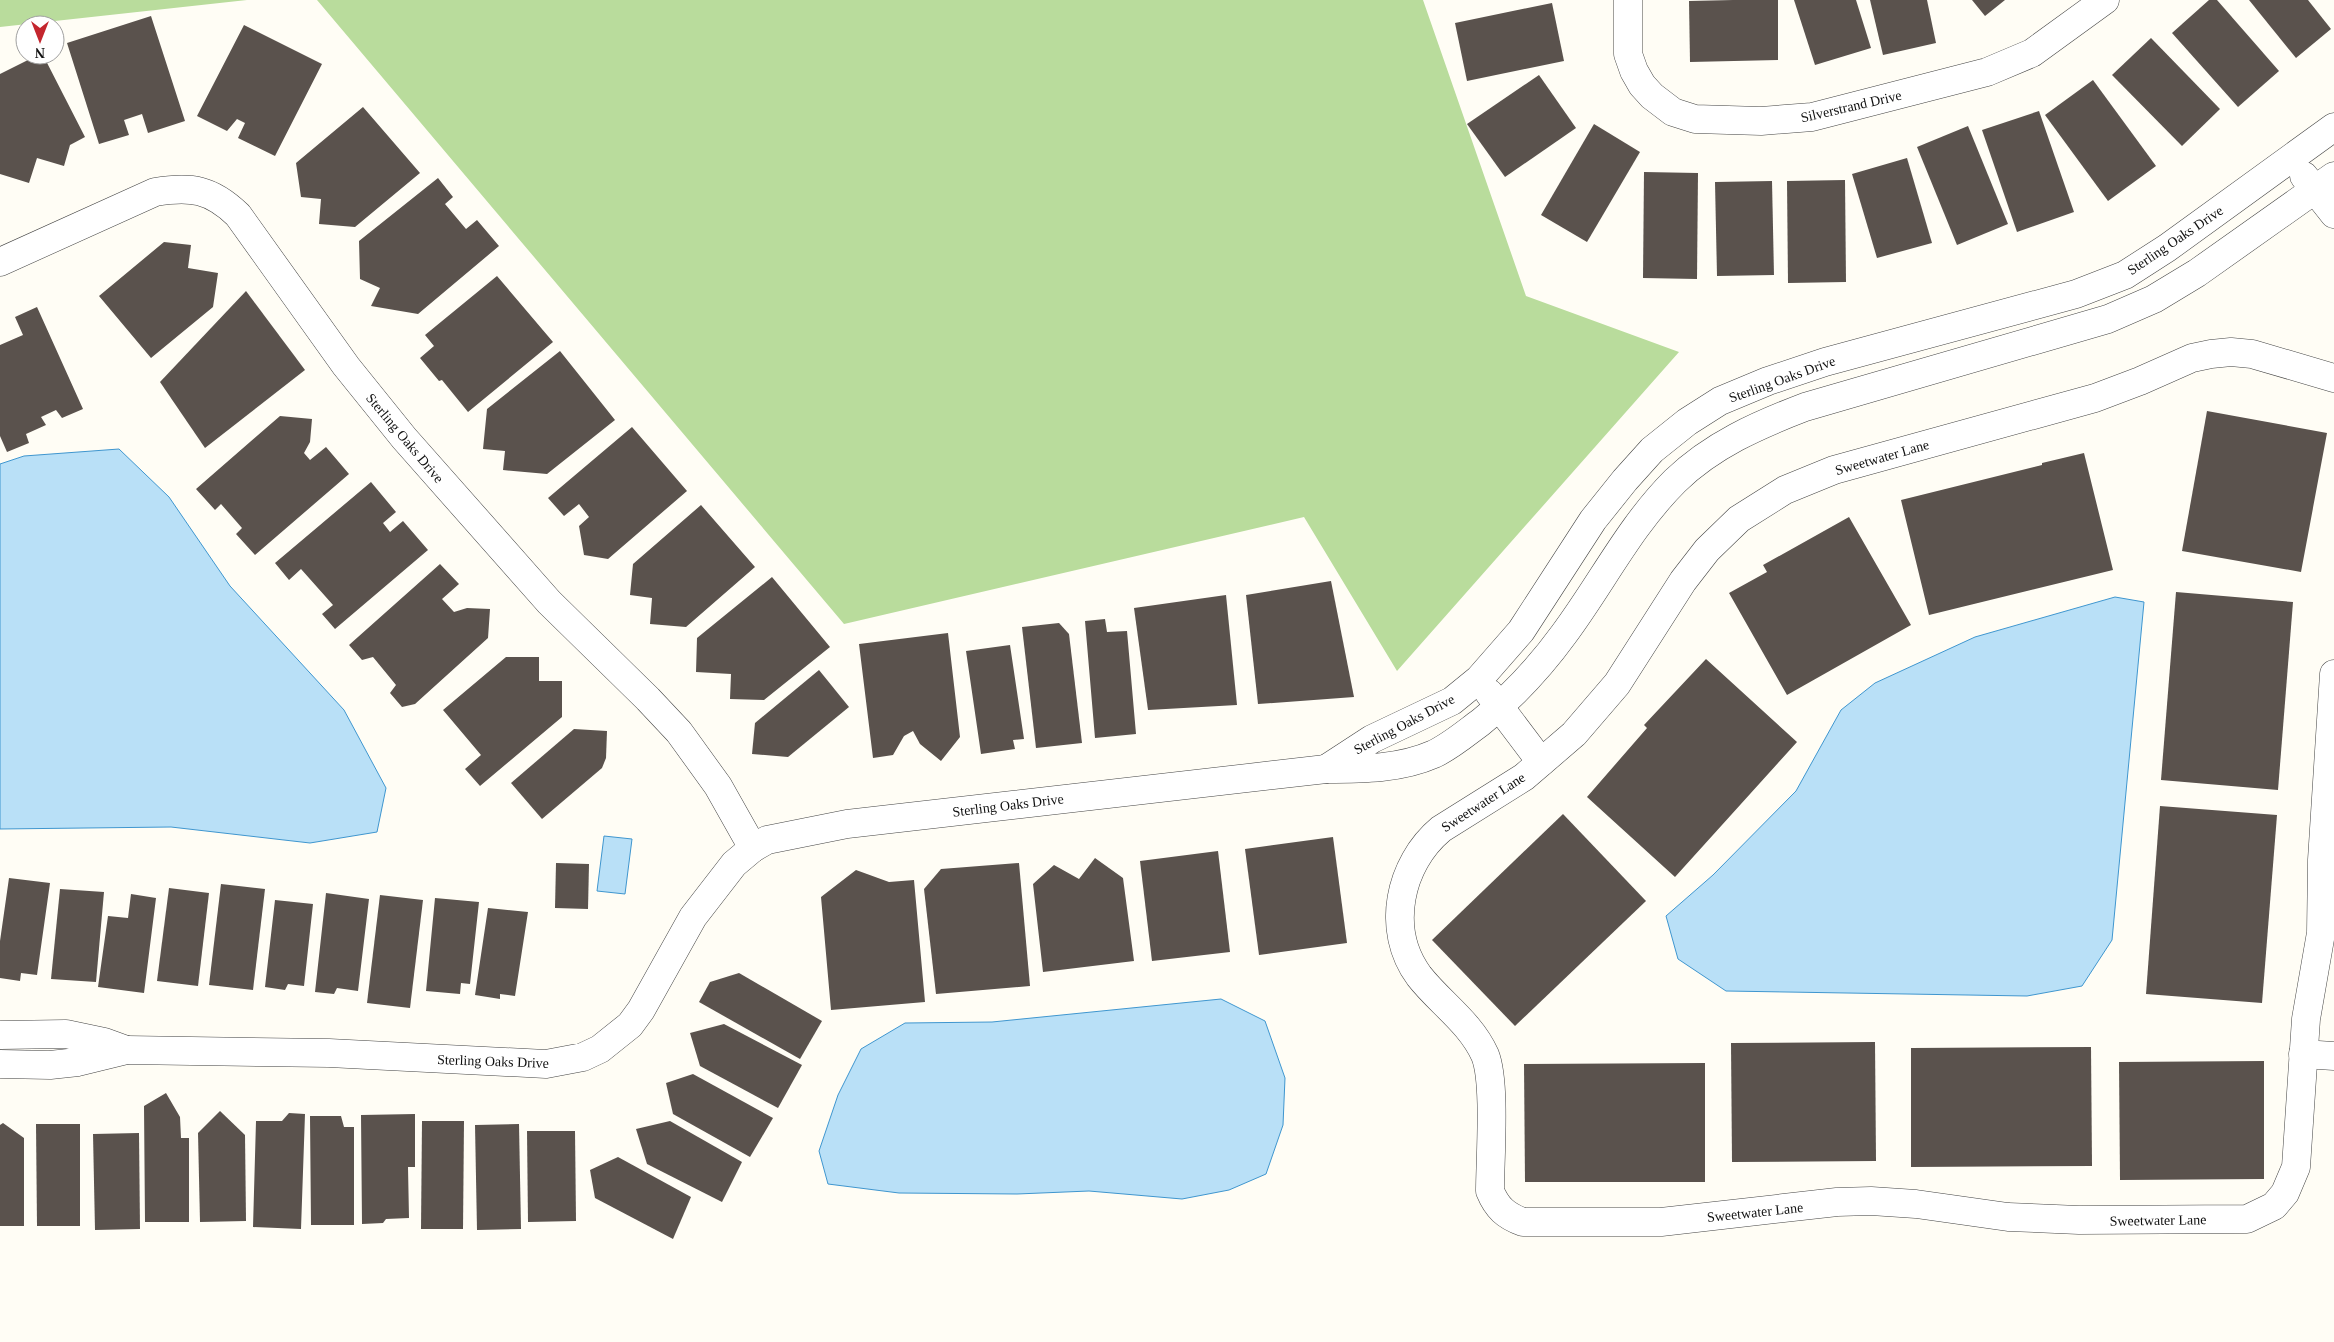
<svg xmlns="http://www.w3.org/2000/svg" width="2334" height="1342" font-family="'Times New Roman',serif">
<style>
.forest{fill:#b9dc9c}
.water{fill:#b9e0f7;stroke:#3f96cf}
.building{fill:#5a524d}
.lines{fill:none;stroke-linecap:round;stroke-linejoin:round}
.minor-casing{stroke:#444;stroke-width:29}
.minor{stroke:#fff;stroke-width:28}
.labels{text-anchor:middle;stroke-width:5;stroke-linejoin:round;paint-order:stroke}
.street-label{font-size:14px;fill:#111;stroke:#fff}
</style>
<rect width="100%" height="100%" fill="#fffdf5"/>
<g class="forest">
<path d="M 0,0 L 247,0 L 0,27 Z"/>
<path d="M 317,0 L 1423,0 L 1526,296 L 1679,352 L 1397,671 L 1304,517 L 844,624 Z"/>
</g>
<g class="water">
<path d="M 119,449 L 169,497 L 230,586 L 344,710 L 386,788 L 377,832 L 310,843 L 171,827 L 0,829 L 0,464 L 24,456 Z"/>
<path d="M 2115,597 L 2144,602 L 2112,940 L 2082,986 L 2027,996 L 1726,991 L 1678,959 L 1666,916 L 1713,875 L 1796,791 L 1841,710 L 1875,683 L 1975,637 Z"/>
<path d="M 604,836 L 632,839 L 625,894 L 597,891 Z"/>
<path d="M 1221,999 L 1265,1021 L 1285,1078 L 1283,1125 L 1266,1174 L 1229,1190 L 1182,1199 L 1089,1191 L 1017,1194 L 899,1193 L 828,1184 L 819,1151 L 838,1095 L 861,1049 L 905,1023 L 992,1022 Z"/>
</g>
<g class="building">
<path d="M 1733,0 L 1778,0 L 1778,60 L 1690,62 L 1689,1 Z"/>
<path d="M 1794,0 L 1856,0 L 1871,48 L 1815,65 Z"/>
<path d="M 1870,0 L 1927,0 L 1936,43 L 1883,55 Z"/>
<path d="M 1972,0 L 2005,0 L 1985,16 Z"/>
<path d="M 2209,0 L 2217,0 L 2279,71 L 2238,107 L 2172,33 Z"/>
<path d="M 2249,0 L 2308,0 L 2331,29 L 2296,58 Z"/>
<path d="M 1552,3 L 1564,61 L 1467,81 L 1455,23 Z"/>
<path d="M 151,16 L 185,121 L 148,133 L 142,114 L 124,120 L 129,135 L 99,144 L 67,43 Z"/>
<path d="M 244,25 L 322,64 L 275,156 L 238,138 L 245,123 L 237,119 L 227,131 L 197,116 Z"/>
<path d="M 2151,38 L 2220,109 L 2182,146 L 2112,75 Z"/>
<path d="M 38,55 L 43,55 L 85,137 L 70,145 L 64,166 L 37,158 L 29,183 L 0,174 L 0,74 Z"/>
<path d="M 1539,75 L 1576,128 L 1505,177 L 1467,124 Z"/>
<path d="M 2093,80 L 2156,166 L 2108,201 L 2045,115 Z"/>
<path d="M 363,107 L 420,173 L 355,227 L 319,224 L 321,199 L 301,197 L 296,163 Z"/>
<path d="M 2039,111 L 2074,212 L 2017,232 L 1982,130 Z"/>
<path d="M 1594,124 L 1640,152 L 1587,242 L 1541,215 Z"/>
<path d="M 1968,126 L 2008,224 L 1957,245 L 1917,147 Z"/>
<path d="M 1907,158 L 1932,243 L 1877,258 L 1852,174 Z"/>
<path d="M 1644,172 L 1698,173 L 1697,279 L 1643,278 Z"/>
<path d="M 438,178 L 453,197 L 445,204 L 466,229 L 477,220 L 499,246 L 418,314 L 371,306 L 380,288 L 360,279 L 359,241 Z"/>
<path d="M 1845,180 L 1846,282 L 1788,283 L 1787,181 Z"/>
<path d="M 1772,181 L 1774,275 L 1717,276 L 1715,182 Z"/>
<path d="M 164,242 L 191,245 L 188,268 L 218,273 L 213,307 L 151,358 L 99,296 Z"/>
<path d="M 497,276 L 553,342 L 468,412 L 442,380 L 439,381 L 420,358 L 434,346 L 425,335 Z"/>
<path d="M 246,291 L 305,370 L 205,448 L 160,382 Z"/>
<path d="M 37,307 L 83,409 L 62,418 L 56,410 L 41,417 L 46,425 L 26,434 L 29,443 L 7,452 L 0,436 L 0,345 L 23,335 L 15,317 Z"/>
<path d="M 560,351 L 615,420 L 547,474 L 503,470 L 505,451 L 483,449 L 487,409 Z"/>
<path d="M 2207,411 L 2327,433 L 2301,572 L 2182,551 Z"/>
<path d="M 280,416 L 312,419 L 310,442 L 304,453 L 310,460 L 326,447 L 349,474 L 255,555 L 236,534 L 242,528 L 221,504 L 215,510 L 196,489 Z"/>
<path d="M 632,427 L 687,491 L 608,559 L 584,555 L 579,526 L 589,517 L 579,504 L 564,516 L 548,498 Z"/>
<path d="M 2084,453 L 2113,570 L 1929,615 L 1901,500 L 2042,465 L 2042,463 Z"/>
<path d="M 371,482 L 396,512 L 383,523 L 390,532 L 403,521 L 428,550 L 335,629 L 322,614 L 333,605 L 301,569 L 289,580 L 275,563 Z"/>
<path d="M 701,505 L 755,567 L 686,627 L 650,624 L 652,598 L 630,595 L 633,564 Z"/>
<path d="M 1849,517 L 1911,625 L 1787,695 L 1729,593 L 1767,572 L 1763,565 Z"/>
<path d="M 440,564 L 459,584 L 442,599 L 454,612 L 467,608 L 490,609 L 488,638 L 415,704 L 402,707 L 390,693 L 396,685 L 373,657 L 362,660 L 349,645 Z"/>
<path d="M 772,577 L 830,647 L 764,700 L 730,699 L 731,674 L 696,672 L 697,638 Z"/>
<path d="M 1331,581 L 1354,697 L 1258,704 L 1246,595 Z"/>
<path d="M 2176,592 L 2293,602 L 2278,790 L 2161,780 Z"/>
<path d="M 1226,595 L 1237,705 L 1148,710 L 1134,608 Z"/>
<path d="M 1105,619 L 1107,632 L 1127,631 L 1136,734 L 1095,738 L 1085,621 Z"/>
<path d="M 1059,623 L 1069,634 L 1082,743 L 1036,748 L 1022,627 Z"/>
<path d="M 948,633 L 960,737 L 941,761 L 920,744 L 913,731 L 904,736 L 893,755 L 873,758 L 859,644 Z"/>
<path d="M 1010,645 L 1024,739 L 1013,740 L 1015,749 L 981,754 L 966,651 Z"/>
<path d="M 506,657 L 539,657 L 539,681 L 562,681 L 562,717 L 480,786 L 465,769 L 481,755 L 443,710 Z"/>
<path d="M 1706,659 L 1797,742 L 1675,877 L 1587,797 L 1647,728 L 1644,725 Z"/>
<path d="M 819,670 L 849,707 L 788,757 L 752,754 L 755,723 Z"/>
<path d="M 574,729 L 607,731 L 606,758 L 602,768 L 542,819 L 511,783 Z"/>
<path d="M 2160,806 L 2277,815 L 2262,1003 L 2146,994 Z"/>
<path d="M 1563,814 L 1646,901 L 1515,1026 L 1432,940 Z"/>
<path d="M 1333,837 L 1347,943 L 1259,955 L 1245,849 Z"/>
<path d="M 1218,851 L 1230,952 L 1152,961 L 1140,861 Z"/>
<path d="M 1095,858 L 1123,878 L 1134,961 L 1043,972 L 1033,884 L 1054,865 L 1079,879 Z"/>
<path d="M 556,863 L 589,864 L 588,909 L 555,908 Z"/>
<path d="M 1019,863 L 1030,986 L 936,994 L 924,889 L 941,869 Z"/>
<path d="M 856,870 L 889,882 L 914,880 L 925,1002 L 831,1010 L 821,897 Z"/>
<path d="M 9,878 L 50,883 L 37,975 L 21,973 L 20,981 L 0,978 L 0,941 Z"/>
<path d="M 221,884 L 265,889 L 253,990 L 209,985 Z"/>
<path d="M 169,888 L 209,893 L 198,986 L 157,981 Z"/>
<path d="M 60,889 L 104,892 L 96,982 L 51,979 Z"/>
<path d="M 326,893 L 369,899 L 358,991 L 337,988 L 334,994 L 315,992 Z"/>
<path d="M 131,894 L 156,898 L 144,993 L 98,987 L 108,916 L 128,918 Z"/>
<path d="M 380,895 L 423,900 L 410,1008 L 367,1003 Z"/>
<path d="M 435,898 L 479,902 L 470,984 L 461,983 L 460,994 L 426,991 Z"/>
<path d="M 275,900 L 313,904 L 304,986 L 288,984 L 285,990 L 265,987 Z"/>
<path d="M 488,908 L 528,912 L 515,996 L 500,994 L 500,999 L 475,995 Z"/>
<path d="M 739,973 L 822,1021 L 800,1059 L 699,1002 L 710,982 Z"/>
<path d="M 724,1024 L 802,1065 L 778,1108 L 700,1066 L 690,1033 Z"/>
<path d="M 1875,1042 L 1876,1161 L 1732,1162 L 1731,1043 Z"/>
<path d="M 2091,1047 L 2092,1166 L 1911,1167 L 1911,1048 Z"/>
<path d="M 2264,1061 L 2264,1179 L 2120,1180 L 2119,1062 Z"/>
<path d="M 1705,1063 L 1705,1182 L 1525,1182 L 1524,1064 Z"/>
<path d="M 693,1074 L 773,1118 L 750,1157 L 673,1114 L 666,1083 Z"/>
<path d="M 166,1093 L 180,1117 L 181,1138 L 189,1138 L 189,1222 L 145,1222 L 144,1106 Z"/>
<path d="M 220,1111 L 245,1135 L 246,1221 L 200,1222 L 198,1133 Z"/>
<path d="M 289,1113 L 305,1114 L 301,1229 L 253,1227 L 256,1121 L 282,1121 Z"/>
<path d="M 415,1114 L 415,1167 L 408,1167 L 409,1218 L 386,1219 L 383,1223 L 362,1224 L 361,1115 Z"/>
<path d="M 310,1116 L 341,1116 L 344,1127 L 354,1127 L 354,1225 L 311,1225 Z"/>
<path d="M 422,1121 L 464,1121 L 463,1229 L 421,1229 Z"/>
<path d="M 670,1121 L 742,1162 L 722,1202 L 647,1164 L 636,1129 Z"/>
<path d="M 3,1123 L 24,1138 L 24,1226 L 0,1226 L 0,1125 Z"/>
<path d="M 36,1124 L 80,1124 L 80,1226 L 37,1226 Z"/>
<path d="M 519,1124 L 521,1229 L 477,1230 L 475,1125 Z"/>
<path d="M 527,1131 L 575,1131 L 576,1221 L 528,1222 Z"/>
<path d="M 139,1133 L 140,1229 L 95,1230 L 93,1134 Z"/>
<path d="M 618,1157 L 691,1197 L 673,1239 L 595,1198 L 590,1170 Z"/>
</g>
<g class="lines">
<g class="minor-casing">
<g id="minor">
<path d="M 1628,0 L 1628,54 L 1634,71 L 1642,85 L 1652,96 L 1673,112 L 1695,119 L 1761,121 L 1812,117 L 1987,72 L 2032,53 L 2105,0"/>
<path d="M 2334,127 L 2167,248 L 2125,275 L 2076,294 L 1825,362 L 1768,381 L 1720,401 L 1687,422 L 1652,450 L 1625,480 L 1593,520 L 1521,631 L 1479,679 L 1452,701 L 1372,739 L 1326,769 C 1363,769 1400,769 1434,754 C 1451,746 1466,733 1481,722 C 1513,696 1540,667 1564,634 C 1602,583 1629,527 1675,481 C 1712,445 1758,425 1805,407 L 2108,319 L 2154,299 L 2197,273 L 2334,176"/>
<path d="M 2304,176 L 2334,214"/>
<path d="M 0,262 L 155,192 C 191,186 211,189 238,215 L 346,366 L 404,438 L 549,602 L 648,699 L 679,732 L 718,786 L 753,848 L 734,864 L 693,917 L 641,1010 L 630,1025 L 600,1049 L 583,1057 L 546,1064 L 329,1053 L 127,1050 L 78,1062 L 50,1065 L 0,1064"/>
<path d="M 2334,378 L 2252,354 L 2231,352 L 2211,354 L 2192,358 L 2140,381 L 2095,398 L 1834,470 L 1785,490 L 1739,519 L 1707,550 L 1683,581 L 1617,684 L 1574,734 L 1524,777 L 1441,829 C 1399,864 1385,930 1419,976 C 1440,1003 1470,1022 1485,1055 C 1496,1082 1490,1159 1490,1191 C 1497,1208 1506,1216 1523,1222 L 1661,1222 L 1837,1202 L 1871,1201 L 1916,1204 L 2008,1217 L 2079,1220 L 2247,1219 L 2274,1206 L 2285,1193 L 2296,1167 L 2306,1019 L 2321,933 L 2322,860 L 2334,674"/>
<path d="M 1489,693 L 1541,762"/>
<path d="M 753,848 L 767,840 L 847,824 L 1326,769"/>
<path d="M 0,1035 L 66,1034 L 104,1042 L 126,1050"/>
<path d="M 2303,1054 L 2334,1056"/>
</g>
</g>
<use href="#minor" class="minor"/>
</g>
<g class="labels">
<g class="street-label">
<text transform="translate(1851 106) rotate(-13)" y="5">Silverstrand Drive</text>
<text transform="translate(2175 240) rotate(-34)" y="5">Sterling Oaks Drive</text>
<text transform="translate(1782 379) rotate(-20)" y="5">Sterling Oaks Drive</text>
<text transform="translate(405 438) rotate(50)" y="5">Sterling Oaks Drive</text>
<text transform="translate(1882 457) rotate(-16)" y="5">Sweetwater Lane</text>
<text transform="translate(1404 724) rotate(-28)" y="5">Sterling Oaks Drive</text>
<text transform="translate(1483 802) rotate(-33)" y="5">Sweetwater Lane</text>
<text transform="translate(1008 805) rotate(-7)" y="5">Sterling Oaks Drive</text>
<text transform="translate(493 1061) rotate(2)" y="5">Sterling Oaks Drive</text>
<text transform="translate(1755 1212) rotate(-6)" y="5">Sweetwater Lane</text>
<text transform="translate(2158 1220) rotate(-1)" y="5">Sweetwater Lane</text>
</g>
</g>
<g transform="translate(40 40) rotate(180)"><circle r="24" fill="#ffffff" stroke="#a0a0a0"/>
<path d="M0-4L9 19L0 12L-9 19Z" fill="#c4262e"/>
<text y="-8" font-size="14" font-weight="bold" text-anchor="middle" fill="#111111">N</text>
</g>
</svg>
